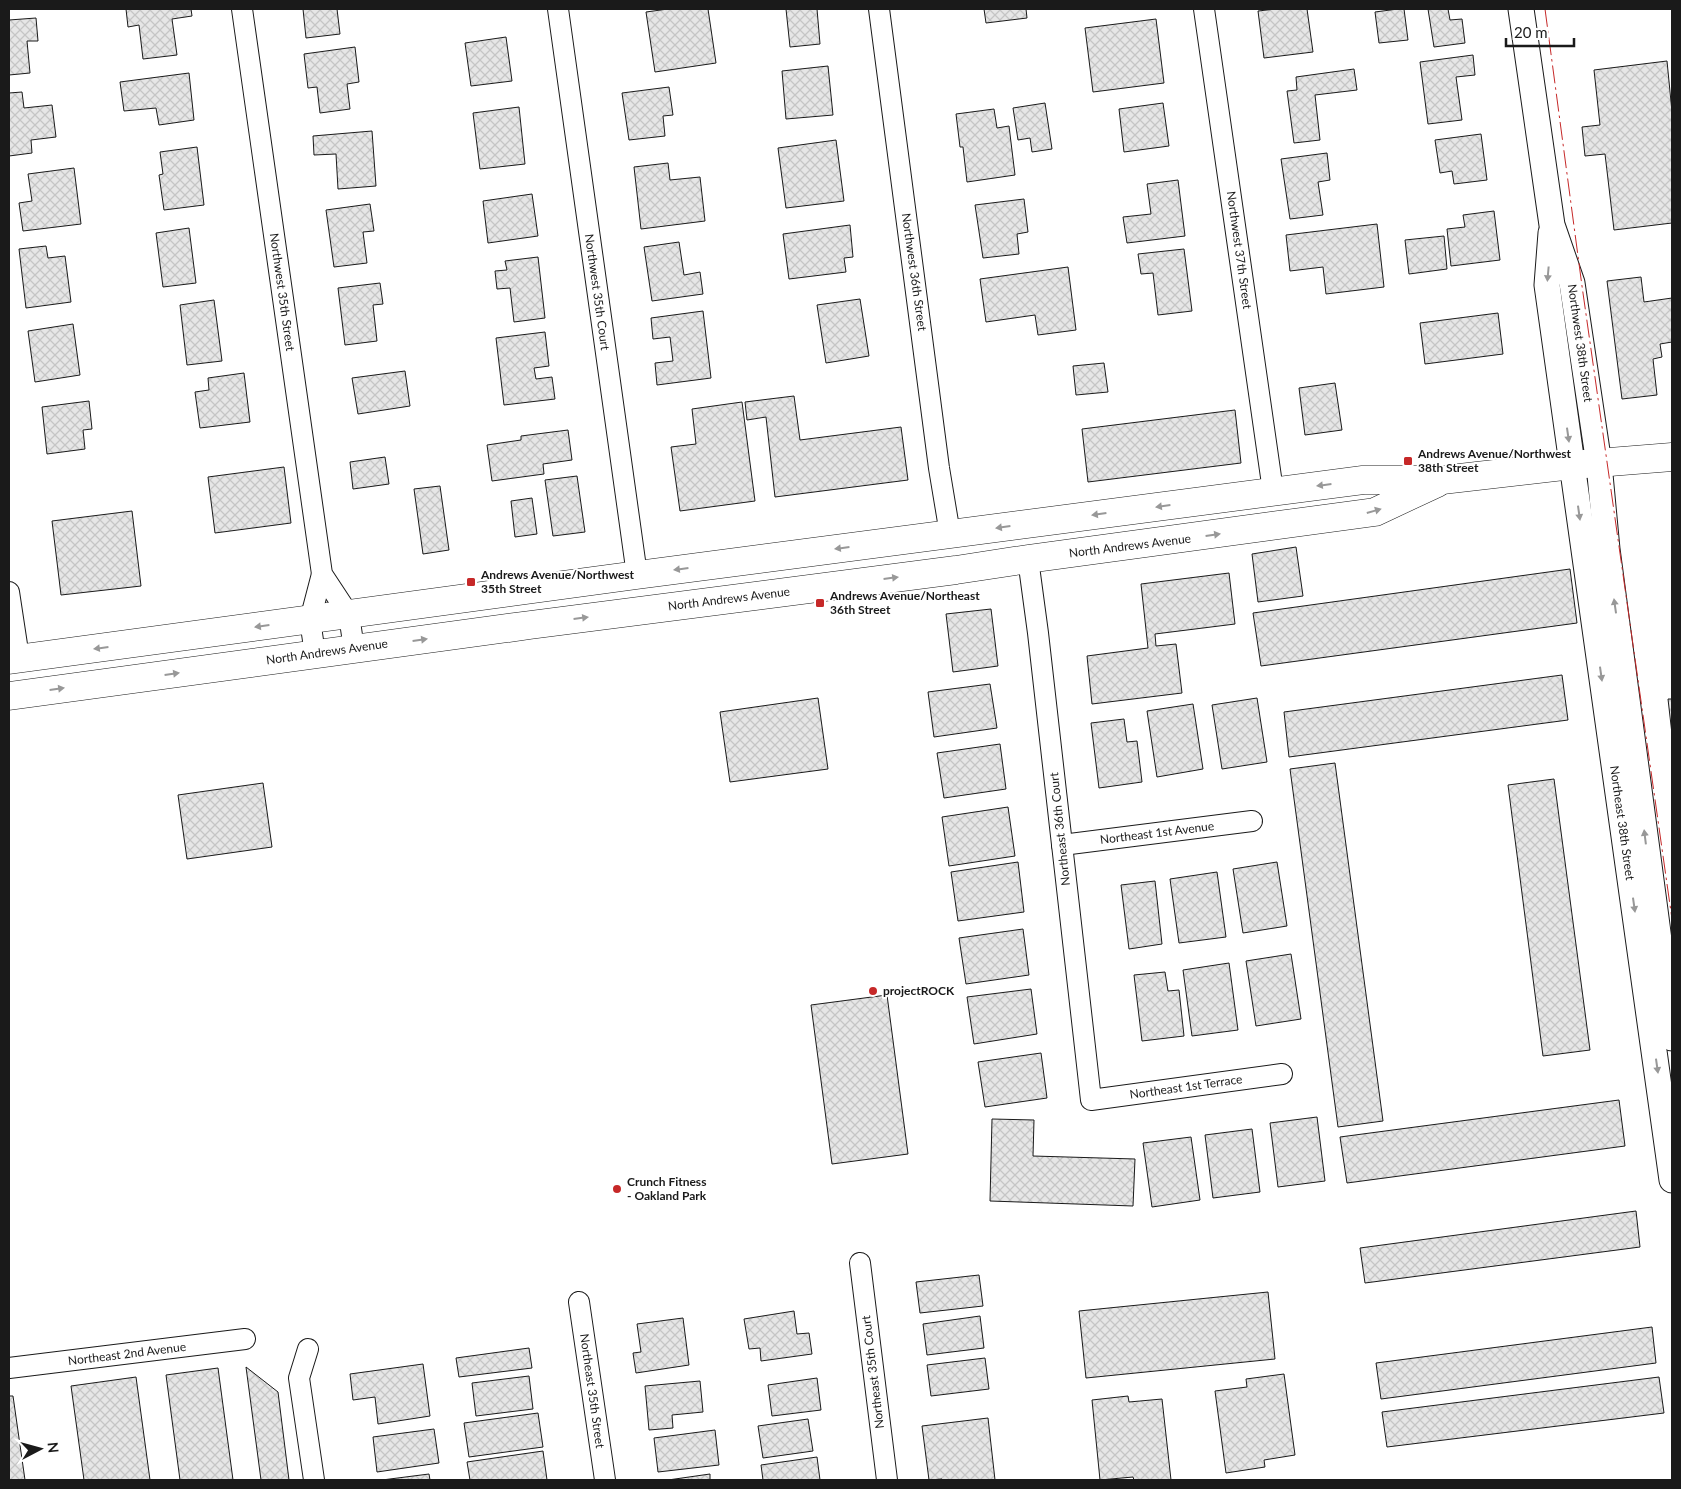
<svg xmlns="http://www.w3.org/2000/svg" width="1681" height="1489" font-family="Lato,sans-serif">
<style>
.building{fill:url(#building-cross-hatch);stroke:#1a1a1a}
.lines{fill:none;stroke-linecap:round;stroke-linejoin:round}
.minor-casing{stroke:#1a1a1a;stroke-width:22}
.tertiary-casing{stroke:#1a1a1a;stroke-width:27}
.secondary-casing{stroke:#1a1a1a;stroke-width:29}
.minor{stroke:#fff;stroke-width:20}
.tertiary{stroke:#fff;stroke-width:25}
.secondary{stroke:#fff;stroke-width:28}
.power{stroke:#c62828;stroke-width:1;stroke-dasharray:18 4 2.5 4;stroke-linecap:butt}
.oneway{fill:#989898}
.poi-dot{fill:#c62828;stroke:#fff;stroke-width:2}
.labels{text-anchor:middle;stroke-width:4;stroke-linejoin:round;paint-order:stroke}
.street-label{font-size:12px;fill:#1a1a1a;stroke:#fff}
.poi-label{font-size:12px;font-weight:bold;fill:#1a1a1a;stroke:#fff;text-anchor:start}
</style>
<defs>
<pattern id="building-cross-hatch" width="8" height="8" patternUnits="userSpaceOnUse" patternTransform="scale(1.25)"><rect width="8" height="8" fill="#e6e6e6"/><path d="M0 0l8 8M0 8l8-8" fill="none" stroke="#c5c5c5"/></pattern>
</defs>
<rect width="100%" height="100%" fill="#fff"/>
<g class="building">
<path d="M 126,9 L 191,9 L 192,16 L 172,19 L 177,55 L 143,59 L 139,25 L 128,27 Z"/>
<path d="M 303,9 L 337,9 L 340,34 L 306,38 Z"/>
<path d="M 668,9 L 708,9 L 716,63 L 655,72 L 646,12 Z"/>
<path d="M 786,9 L 817,9 L 820,44 L 790,47 Z"/>
<path d="M 984,9 L 1026,9 L 1027,18 L 986,23 Z"/>
<path d="M 1276,9 L 1307,9 L 1313,52 L 1264,58 L 1258,11 Z"/>
<path d="M 1398,9 L 1404,9 L 1408,40 L 1379,43 L 1375,12 Z"/>
<path d="M 1428,9 L 1448,9 L 1450,20 L 1462,19 L 1465,43 L 1434,47 Z"/>
<path d="M 36,18 L 38,41 L 27,41 L 30,73 L 9,75 L 9,20 Z"/>
<path d="M 1156,19 L 1164,83 L 1093,92 L 1085,28 Z"/>
<path d="M 506,37 L 512,81 L 471,86 L 465,43 Z"/>
<path d="M 355,47 L 359,82 L 347,84 L 350,109 L 320,113 L 317,87 L 308,88 L 304,54 Z"/>
<path d="M 1473,55 L 1475,75 L 1456,77 L 1462,120 L 1428,124 L 1420,62 Z"/>
<path d="M 1667,61 L 1672,112 L 1672,223 L 1614,230 L 1605,154 L 1585,156 L 1582,127 L 1600,125 L 1594,70 Z"/>
<path d="M 828,66 L 833,115 L 786,119 L 782,71 Z"/>
<path d="M 1354,69 L 1357,90 L 1315,95 L 1320,140 L 1294,143 L 1287,91 L 1297,90 L 1296,77 Z"/>
<path d="M 189,73 L 194,120 L 159,125 L 156,108 L 124,111 L 120,82 Z"/>
<path d="M 669,87 L 673,115 L 663,116 L 665,136 L 629,140 L 622,93 Z"/>
<path d="M 22,92 L 24,108 L 52,105 L 56,137 L 31,140 L 32,153 L 9,156 L 9,93 Z"/>
<path d="M 1045,103 L 1052,149 L 1032,152 L 1030,138 L 1018,140 L 1013,108 Z"/>
<path d="M 1163,103 L 1169,146 L 1124,152 L 1119,109 Z"/>
<path d="M 519,107 L 525,164 L 480,169 L 473,113 Z"/>
<path d="M 994,109 L 997,128 L 1009,126 L 1015,175 L 967,182 L 963,147 L 960,147 L 956,114 Z"/>
<path d="M 372,131 L 376,186 L 338,189 L 336,154 L 314,155 L 313,136 Z"/>
<path d="M 1481,134 L 1487,180 L 1454,184 L 1452,171 L 1440,173 L 1435,140 Z"/>
<path d="M 836,140 L 844,201 L 786,208 L 778,148 Z"/>
<path d="M 197,147 L 204,205 L 164,210 L 159,175 L 163,174 L 160,152 Z"/>
<path d="M 1327,153 L 1330,180 L 1318,182 L 1323,215 L 1290,219 L 1281,159 Z"/>
<path d="M 668,163 L 670,180 L 700,177 L 705,221 L 641,229 L 634,167 Z"/>
<path d="M 74,168 L 81,224 L 23,231 L 19,203 L 32,201 L 28,174 Z"/>
<path d="M 1178,180 L 1185,236 L 1127,243 L 1123,217 L 1151,214 L 1147,184 Z"/>
<path d="M 532,194 L 538,236 L 488,243 L 483,201 Z"/>
<path d="M 1024,199 L 1028,232 L 1017,234 L 1019,254 L 983,258 L 975,205 Z"/>
<path d="M 370,204 L 374,231 L 363,232 L 367,263 L 334,267 L 326,210 Z"/>
<path d="M 1494,211 L 1500,260 L 1451,266 L 1447,229 L 1465,227 L 1463,215 Z"/>
<path d="M 1377,224 L 1384,287 L 1326,294 L 1323,267 L 1290,271 L 1286,235 Z"/>
<path d="M 850,225 L 853,257 L 844,258 L 846,272 L 789,279 L 783,234 Z"/>
<path d="M 189,228 L 196,283 L 163,287 L 156,233 Z"/>
<path d="M 1444,236 L 1447,269 L 1409,274 L 1405,240 Z"/>
<path d="M 679,242 L 684,275 L 700,272 L 703,294 L 652,301 L 644,247 Z"/>
<path d="M 46,246 L 48,258 L 65,256 L 71,302 L 26,308 L 19,249 Z"/>
<path d="M 1184,249 L 1192,311 L 1158,315 L 1153,273 L 1141,274 L 1138,254 Z"/>
<path d="M 538,257 L 545,318 L 514,322 L 510,288 L 497,289 L 495,271 L 507,270 L 505,261 Z"/>
<path d="M 1068,267 L 1076,330 L 1038,335 L 1035,315 L 986,322 L 980,279 Z"/>
<path d="M 1641,277 L 1644,302 L 1672,298 L 1672,342 L 1660,344 L 1662,357 L 1653,359 L 1657,395 L 1622,399 L 1607,281 Z"/>
<path d="M 380,283 L 383,304 L 373,305 L 377,341 L 345,345 L 338,288 Z"/>
<path d="M 860,299 L 869,356 L 826,363 L 817,305 Z"/>
<path d="M 214,300 L 222,361 L 187,365 L 180,305 Z"/>
<path d="M 703,311 L 711,378 L 657,385 L 655,363 L 673,361 L 670,337 L 653,339 L 651,318 Z"/>
<path d="M 1498,313 L 1503,354 L 1425,364 L 1420,323 Z"/>
<path d="M 73,324 L 80,375 L 35,382 L 28,331 Z"/>
<path d="M 545,332 L 549,366 L 534,368 L 536,379 L 552,377 L 555,399 L 504,405 L 496,338 Z"/>
<path d="M 1104,363 L 1108,392 L 1076,395 L 1073,366 Z"/>
<path d="M 405,371 L 410,406 L 358,414 L 352,378 Z"/>
<path d="M 244,373 L 250,422 L 200,428 L 195,392 L 209,390 L 208,378 Z"/>
<path d="M 1335,383 L 1342,430 L 1305,435 L 1299,388 Z"/>
<path d="M 794,396 L 800,440 L 901,427 L 908,480 L 775,497 L 766,417 L 747,420 L 745,402 Z"/>
<path d="M 89,401 L 92,429 L 83,430 L 85,449 L 47,454 L 42,407 Z"/>
<path d="M 742,402 L 755,501 L 680,511 L 671,447 L 696,444 L 692,409 Z"/>
<path d="M 1235,410 L 1241,463 L 1088,482 L 1082,429 Z"/>
<path d="M 568,430 L 572,460 L 543,464 L 544,474 L 492,481 L 487,445 L 521,440 L 521,436 Z"/>
<path d="M 385,457 L 389,484 L 353,489 L 350,462 Z"/>
<path d="M 284,467 L 291,523 L 215,533 L 208,477 Z"/>
<path d="M 577,476 L 585,532 L 553,536 L 545,480 Z"/>
<path d="M 440,486 L 449,550 L 423,554 L 414,489 Z"/>
<path d="M 532,498 L 537,534 L 515,537 L 511,501 Z"/>
<path d="M 132,511 L 141,586 L 61,595 L 52,521 Z"/>
<path d="M 1296,547 L 1303,596 L 1258,602 L 1252,554 Z"/>
<path d="M 1570,569 L 1577,623 L 1261,666 L 1253,613 Z"/>
<path d="M 1229,573 L 1235,624 L 1155,634 L 1156,646 L 1176,644 L 1182,693 L 1092,704 L 1087,656 L 1148,648 L 1141,584 Z"/>
<path d="M 991,609 L 998,666 L 953,672 L 946,614 Z"/>
<path d="M 1562,675 L 1568,720 L 1289,757 L 1284,712 Z"/>
<path d="M 990,684 L 997,728 L 934,737 L 928,692 Z"/>
<path d="M 818,698 L 828,769 L 730,782 L 720,712 Z"/>
<path d="M 1257,698 L 1267,762 L 1222,769 L 1212,705 Z"/>
<path d="M 1668,699 L 1672,699 L 1672,734 Z"/>
<path d="M 1193,704 L 1203,769 L 1157,777 L 1147,711 Z"/>
<path d="M 1124,719 L 1127,742 L 1137,741 L 1142,782 L 1099,788 L 1091,723 Z"/>
<path d="M 1000,744 L 1006,789 L 944,798 L 937,753 Z"/>
<path d="M 1335,763 L 1383,1121 L 1338,1127 L 1290,769 Z"/>
<path d="M 1554,779 L 1590,1050 L 1543,1056 L 1508,785 Z"/>
<path d="M 263,783 L 272,847 L 187,859 L 178,795 Z"/>
<path d="M 1008,807 L 1015,856 L 949,866 L 942,817 Z"/>
<path d="M 1018,862 L 1024,912 L 958,921 L 951,872 Z"/>
<path d="M 1277,862 L 1287,926 L 1243,933 L 1233,869 Z"/>
<path d="M 1217,872 L 1226,937 L 1179,943 L 1170,879 Z"/>
<path d="M 1155,881 L 1162,944 L 1129,949 L 1121,885 Z"/>
<path d="M 1023,929 L 1029,975 L 966,984 L 959,938 Z"/>
<path d="M 1291,954 L 1301,1019 L 1256,1026 L 1246,961 Z"/>
<path d="M 1229,963 L 1238,1030 L 1192,1036 L 1183,970 Z"/>
<path d="M 1165,972 L 1168,991 L 1179,990 L 1184,1036 L 1142,1041 L 1134,975 Z"/>
<path d="M 1031,989 L 1037,1034 L 974,1044 L 967,997 Z"/>
<path d="M 887,995 L 908,1154 L 832,1164 L 811,1005 Z"/>
<path d="M 1041,1053 L 1047,1098 L 985,1107 L 978,1062 Z"/>
<path d="M 1619,1100 L 1625,1146 L 1347,1183 L 1340,1137 Z"/>
<path d="M 1317,1117 L 1325,1181 L 1278,1187 L 1270,1123 Z"/>
<path d="M 992,1119 L 1034,1120 L 1033,1156 L 1135,1159 L 1133,1206 L 990,1201 Z"/>
<path d="M 1252,1129 L 1260,1192 L 1213,1198 L 1205,1135 Z"/>
<path d="M 1191,1137 L 1200,1200 L 1152,1207 L 1143,1143 Z"/>
<path d="M 1636,1211 L 1640,1247 L 1365,1283 L 1360,1248 Z"/>
<path d="M 979,1275 L 983,1306 L 920,1313 L 916,1282 Z"/>
<path d="M 1268,1292 L 1275,1359 L 1086,1378 L 1079,1311 Z"/>
<path d="M 794,1311 L 797,1334 L 809,1333 L 812,1354 L 761,1361 L 760,1348 L 749,1349 L 744,1319 Z"/>
<path d="M 980,1316 L 984,1348 L 927,1355 L 923,1324 Z"/>
<path d="M 683,1318 L 689,1365 L 636,1373 L 633,1353 L 641,1352 L 637,1324 Z"/>
<path d="M 1652,1327 L 1656,1363 L 1381,1399 L 1376,1363 Z"/>
<path d="M 529,1348 L 532,1368 L 459,1377 L 456,1358 Z"/>
<path d="M 985,1358 L 989,1389 L 931,1396 L 927,1365 Z"/>
<path d="M 423,1364 L 430,1416 L 378,1424 L 375,1397 L 353,1400 L 350,1374 Z"/>
<path d="M 246,1367 L 278,1392 L 289,1480 L 261,1480 Z"/>
<path d="M 218,1368 L 233,1480 L 180,1480 L 166,1375 Z"/>
<path d="M 1284,1374 L 1295,1455 L 1264,1460 L 1265,1467 L 1226,1473 L 1215,1391 L 1247,1387 L 1246,1379 Z"/>
<path d="M 529,1376 L 533,1409 L 476,1416 L 472,1383 Z"/>
<path d="M 136,1377 L 150,1480 L 84,1480 L 71,1386 Z"/>
<path d="M 1659,1377 L 1664,1413 L 1387,1447 L 1382,1412 Z"/>
<path d="M 817,1378 L 821,1410 L 772,1416 L 768,1385 Z"/>
<path d="M 700,1381 L 703,1412 L 672,1415 L 673,1428 L 649,1430 L 645,1386 Z"/>
<path d="M 9,1396 L 13,1396 L 25,1480 L 9,1480 Z"/>
<path d="M 1128,1396 L 1129,1402 L 1162,1399 L 1171,1480 L 1134,1480 L 1133,1477 L 1100,1480 L 1092,1400 Z"/>
<path d="M 538,1413 L 543,1447 L 469,1457 L 464,1423 Z"/>
<path d="M 988,1418 L 995,1480 L 942,1480 L 942,1479 L 929,1480 L 922,1426 Z"/>
<path d="M 808,1419 L 813,1451 L 763,1458 L 758,1426 Z"/>
<path d="M 434,1429 L 439,1463 L 377,1472 L 373,1437 Z"/>
<path d="M 715,1430 L 719,1465 L 658,1472 L 654,1438 Z"/>
<path d="M 543,1451 L 547,1480 L 470,1480 L 467,1462 Z"/>
<path d="M 817,1457 L 820,1480 L 763,1480 L 761,1465 Z"/>
<path d="M 429,1474 L 430,1480 L 382,1480 Z"/>
<path d="M 710,1474 L 710,1480 L 668,1480 Z"/>
</g>
<g class="lines">
<g class="minor-casing">
<g id="minor">
<path d="M 242,9 L 322,574 L 349,615 L 354,649"/>
<path d="M 558,9 L 637,575"/>
<path d="M 879,9 L 939,468 L 950,534"/>
<path d="M 1204,9 L 1273,491"/>
<path d="M 1028,559 L 1038,633 L 1091,1100 L 1282,1074"/>
<path d="M 9,592 L 19,658"/>
<path d="M 315,654 L 310,620 L 322,574"/>
<path d="M 1062,845 L 1252,821"/>
<path d="M 860,1263 L 887,1480"/>
<path d="M 579,1302 L 605,1480"/>
<path d="M 308,1349 L 299,1378 L 314,1480"/>
<path d="M 9,1368 L 245,1339"/>
</g>
</g>
<g class="tertiary-casing">
<g id="tertiary">
<path d="M 1521,9 L 1552,225 L 1572,283 L 1599,464 L 1607,549 L 1672,1038"/>
<path d="M 1551,233 L 1547,285 L 1672,1180"/>
</g>
</g>
<g class="secondary-casing">
<g id="secondary">
<path d="M 9,660 L 637,575 L 1363,480 L 1442,480 L 1572,465 L 1672,457"/>
<path d="M 9,696 L 530,625 L 956,570 L 1028,559 L 1375,512 L 1437,483"/>
</g>
</g>
<use href="#minor" class="minor"/>
<use href="#tertiary" class="tertiary"/>
<use href="#secondary" class="secondary"/>
<path class="power" d="M 1545,9 L 1582,286 L 1672,919"/>
</g>
<defs><path id="oneway-solid" d="M-6-.8H1V-3.2L6.5 0L1 3.2V.8H-6Z" transform="scale(1.25)"/></defs>
<g class="oneway">
<use href="#oneway-solid" transform="translate(1548 274) rotate(95)"/>
<use href="#oneway-solid" transform="translate(1568 435) rotate(82)"/>
<use href="#oneway-solid" transform="translate(1324 485) rotate(173)"/>
<use href="#oneway-solid" transform="translate(1163 506) rotate(172)"/>
<use href="#oneway-solid" transform="translate(1374 511) rotate(-16)"/>
<use href="#oneway-solid" transform="translate(1579 513) rotate(82)"/>
<use href="#oneway-solid" transform="translate(1099 514) rotate(172)"/>
<use href="#oneway-solid" transform="translate(1003 527) rotate(172)"/>
<use href="#oneway-solid" transform="translate(1213 535) rotate(-8)"/>
<use href="#oneway-solid" transform="translate(842 548) rotate(173)"/>
<use href="#oneway-solid" transform="translate(681 569) rotate(173)"/>
<use href="#oneway-solid" transform="translate(891 578) rotate(-7)"/>
<use href="#oneway-solid" transform="translate(1615 606) rotate(-98)"/>
<use href="#oneway-solid" transform="translate(581 618) rotate(-7)"/>
<use href="#oneway-solid" transform="translate(262 626) rotate(172)"/>
<use href="#oneway-solid" transform="translate(420 640) rotate(-8)"/>
<use href="#oneway-solid" transform="translate(101 648) rotate(173)"/>
<use href="#oneway-solid" transform="translate(172 674) rotate(-8)"/>
<use href="#oneway-solid" transform="translate(1601 674) rotate(82)"/>
<use href="#oneway-solid" transform="translate(57 689) rotate(-8)"/>
<use href="#oneway-solid" transform="translate(1645 837) rotate(-97)"/>
<use href="#oneway-solid" transform="translate(1634 905) rotate(82)"/>
<use href="#oneway-solid" transform="translate(1657 1066) rotate(82)"/>
</g>
<g class="poi-dot">
<rect x="1403" y="456" width="10" height="10" rx="2.5"/>
<rect x="466" y="577" width="10" height="10" rx="2.5"/>
<rect x="815" y="598" width="10" height="10" rx="2.5"/>
<circle cx="873" cy="991" r="5"/>
<circle cx="617" cy="1189" r="5"/>
</g>
<g class="labels">
<g class="street-label">
<text transform="translate(1239 250) rotate(82)" y="4">Northwest 37th Street</text>
<text transform="translate(914 272) rotate(82)" y="4">Northwest 36th Street</text>
<text transform="translate(282 292) rotate(82)" y="4">Northwest 35th Street</text>
<text transform="translate(597 292) rotate(82)" y="4">Northwest 35th Court</text>
<text transform="translate(1580 343) rotate(82)" y="4">Northwest 38th Street</text>
<text transform="translate(1130 546) rotate(-7)" y="4">North Andrews Avenue</text>
<text transform="translate(729 599) rotate(-7)" y="4">North Andrews Avenue</text>
<text transform="translate(327 652) rotate(-8)" y="4">North Andrews Avenue</text>
<text transform="translate(1622 823) rotate(82)" y="4">Northeast 38th Street</text>
<text transform="translate(1060 829) rotate(-96)" y="4">Northeast 36th Court</text>
<text transform="translate(1157 833) rotate(-7)" y="4">Northeast 1st Avenue</text>
<text transform="translate(1186 1087) rotate(-8)" y="4">Northeast 1st Terrace</text>
<text transform="translate(127 1354) rotate(-7)" y="4">Northeast 2nd Avenue</text>
<text transform="translate(873 1372) rotate(-97)" y="4">Northeast 35th Court</text>
<text transform="translate(592 1391) rotate(82)" y="4">Northeast 35th Street</text>
</g>
<g class="poi-label">
<text x="1418" y="458">Andrews Avenue/Northwest<tspan x="1418" dy="14">38th Street</tspan></text>
<text x="481" y="579">Andrews Avenue/Northwest<tspan x="481" dy="14">35th Street</tspan></text>
<text x="830" y="600">Andrews Avenue/Northeast<tspan x="830" dy="14">36th Street</tspan></text>
<text x="883" y="995">projectROCK</text>
<text x="627" y="1186">Crunch Fitness<tspan x="627" dy="14">- Oakland Park</tspan></text>
</g>
</g>
<rect width="1681" height="1489" fill="none" stroke="#1a1a1a" stroke-width="20"/>
<g transform="translate(40 1449) rotate(84)" stroke="#ffffff" stroke-width="4" paint-order="stroke">
<path d="M0-4L9 19L0 12L-9 19Z" fill="#1a1a1a"/>
<text y="-8" font-size="14" font-weight="bold" text-anchor="middle" fill="#1a1a1a">N</text>
</g>
<path d="M1506 38v8h68v-8" fill="none" stroke="#1a1a1a" stroke-width="2.5"/>
<text x="1514" y="38" font-size="15" fill="#1a1a1a" stroke="#ffffff" stroke-width="4" paint-order="stroke">20 m</text>
</svg>
